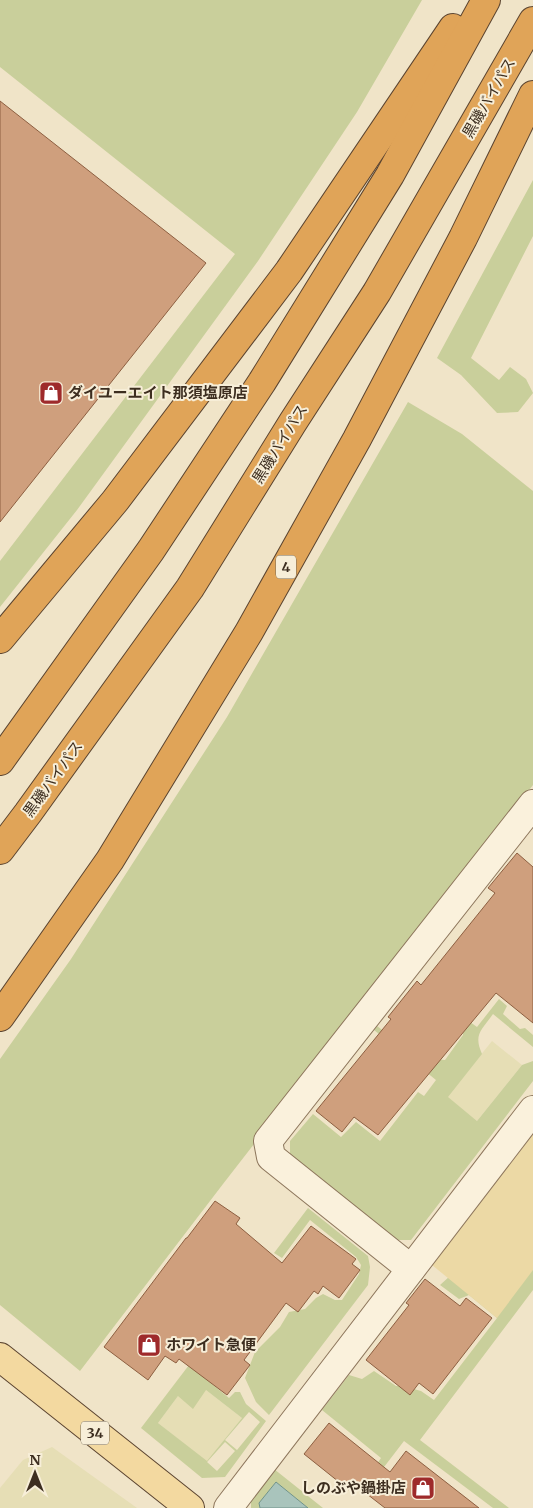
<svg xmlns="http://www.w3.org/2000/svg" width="533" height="1508" font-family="Merriweather,'Noto Sans JP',serif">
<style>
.farmland{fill:#e6deb5}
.green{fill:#c9cf9b;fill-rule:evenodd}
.sand{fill:#ecd9a5}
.water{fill:#a9c4bc;stroke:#6f938a}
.building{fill:#cf9f7d;stroke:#8d5f41}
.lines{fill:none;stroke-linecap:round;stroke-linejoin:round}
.minor-casing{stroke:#8d765c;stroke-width:30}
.major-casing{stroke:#5b4430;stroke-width:30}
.highway-casing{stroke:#5b4430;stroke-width:30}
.minor{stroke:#faf1dc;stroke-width:28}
.major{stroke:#f3d9a0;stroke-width:28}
.highway{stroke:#e0a458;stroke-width:28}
.labels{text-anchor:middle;stroke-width:4;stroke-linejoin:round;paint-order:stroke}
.shield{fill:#f7eed8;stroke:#756857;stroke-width:1}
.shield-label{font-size:14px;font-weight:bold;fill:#3d2e20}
.street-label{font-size:15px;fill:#3d2e20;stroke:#f7eed8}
.poi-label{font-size:15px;font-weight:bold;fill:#3d2e20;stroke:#f7eed8;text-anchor:start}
</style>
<rect width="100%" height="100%" fill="#f0e4c8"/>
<g class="farmland">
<path d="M 492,1041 L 522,1065 L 477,1121 L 447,1097 Z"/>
<path d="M 206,1390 L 242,1418 L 207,1462 L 158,1423 L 178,1396 Z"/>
<path d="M 52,1447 L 137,1508 L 0,1508 L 0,1488 L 23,1460 Z"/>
</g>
<g class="green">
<path d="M 0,0 L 422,0 L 357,112 L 258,261 L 77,510 L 0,607 L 0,561 L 235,254 L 0,67 Z"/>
<path d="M 533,180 L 533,236 L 471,358 L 499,380 L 510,367 L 526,379 L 533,393 L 518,412 L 497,413 L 461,375 L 437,358 Z"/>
<path d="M 408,402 L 462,434 L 533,491 L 533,785 L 223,1184 L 80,1371 L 0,1305 L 0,1059 L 71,959 L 227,717 Z"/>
<path d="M 499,999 L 507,1006 L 503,1014 L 520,1029 L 525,1028 L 533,1035 L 533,1047 L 493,1014 C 482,1030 473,1034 482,1054 L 448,1097 L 477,1121 L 522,1065 L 533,1061 L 533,1081 L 411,1240 L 392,1240 L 290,1159 L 290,1141 L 313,1114 L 341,1137 L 356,1122 L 380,1141 L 418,1092 L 424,1096 L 436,1080 L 374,1030 L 377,1026 L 429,1066 L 434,1059 L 445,1060 L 463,1035 L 459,1014 L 477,1027 Z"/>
<path d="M 308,1208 L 368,1256 L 370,1267 L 368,1285 L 269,1415 L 256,1402 L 245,1378 L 255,1352 L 280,1327 L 289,1312 L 305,1309 L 316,1298 L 323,1294 L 335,1300 L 342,1300 L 359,1274 L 361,1265 L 356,1257 L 310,1220 L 282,1258 L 274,1253 Z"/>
<path d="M 533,1257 L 533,1290 L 420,1440 L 509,1508 L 493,1508 L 404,1441 L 371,1484 L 366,1480 L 381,1458 L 322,1410 L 349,1375 L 362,1379 L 374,1371 L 396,1386 L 403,1386 L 421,1391 L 434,1400 L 497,1318 L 469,1295 L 459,1299 L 440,1285 L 450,1276 Z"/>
<path d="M 189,1365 L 229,1398 L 235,1392 L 240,1392 L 246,1404 L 266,1421 L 225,1477 L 202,1478 L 141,1428 ZM 206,1390 L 242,1418 L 207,1461 L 158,1423 L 178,1396 L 193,1409 ZM 249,1412 L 260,1422 L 237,1450 L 225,1440 ZM 225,1442 L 235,1451 L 217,1471 L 207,1462 Z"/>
<path d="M 274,1469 L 323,1508 L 308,1508 L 276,1482 L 259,1503 L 260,1508 L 251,1508 L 251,1498 Z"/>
</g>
<path class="sand" d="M 533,1134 L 533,1270 L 497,1318 L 432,1265 Z"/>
<path class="water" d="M 276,1482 L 308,1508 L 260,1508 L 259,1503 Z"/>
<g class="building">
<path d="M 0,101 L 206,263 L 0,522 Z"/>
<path d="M 517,853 L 533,867 L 533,1023 L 496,993 L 378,1135 L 354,1117 L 342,1132 L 316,1111 L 391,1019 L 388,1017 L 417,981 L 421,985 L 495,893 L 488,888 Z"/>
<path d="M 215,1201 L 240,1218 L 236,1224 L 282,1263 L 311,1226 L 356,1259 L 352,1264 L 360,1270 L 339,1298 L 323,1286 L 318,1294 L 314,1291 L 298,1312 L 286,1303 L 244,1360 L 250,1365 L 227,1395 L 179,1359 L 176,1363 L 165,1356 L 148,1380 L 104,1347 L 186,1238 L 187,1238 Z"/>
<path d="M 425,1279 L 460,1306 L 466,1298 L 492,1318 L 433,1394 L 419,1383 L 410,1395 L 366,1360 L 409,1305 L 406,1303 Z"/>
<path d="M 329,1423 L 390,1472 L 406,1451 L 479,1508 L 385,1508 L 354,1484 L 349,1490 L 304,1454 Z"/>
</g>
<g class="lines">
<g class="minor-casing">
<g id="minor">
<path d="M 411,1269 L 271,1157 L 268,1141 L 533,804"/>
<path d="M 228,1508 L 533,1110"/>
</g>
</g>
<g class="major-casing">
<path id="major" d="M 0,1357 L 190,1508"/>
</g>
<g class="highway-casing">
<g id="highway">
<path d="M 0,639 L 115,501 L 289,271 L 453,28"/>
<path d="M 0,761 L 151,550 L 262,382 L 390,175 L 486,0"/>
<path d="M 0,850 L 28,813 L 190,588 L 293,422 L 377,292 L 533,21"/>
<path d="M 0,1017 L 110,860 L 249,632 L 357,439 L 463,238 L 533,95"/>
</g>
</g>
<use href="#minor" class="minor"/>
<use href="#major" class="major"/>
<use href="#highway" class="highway"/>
</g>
<defs>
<g id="shop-square" transform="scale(1.25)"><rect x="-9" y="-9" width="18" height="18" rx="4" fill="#9e2a2b" stroke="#f7eed8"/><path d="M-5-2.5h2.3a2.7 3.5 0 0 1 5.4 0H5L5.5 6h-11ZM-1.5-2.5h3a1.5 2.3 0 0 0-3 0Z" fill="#fff"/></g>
</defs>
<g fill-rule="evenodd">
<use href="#shop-square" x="51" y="393"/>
<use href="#shop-square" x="149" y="1345"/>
<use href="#shop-square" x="423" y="1488"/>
</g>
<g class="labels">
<g class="shield">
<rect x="276" y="555.5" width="20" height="23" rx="4"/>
<rect x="81" y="1421.5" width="28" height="23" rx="4"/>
</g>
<g class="shield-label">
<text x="286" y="572">4</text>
<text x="95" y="1438">34</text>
</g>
<g class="street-label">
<text transform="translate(489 98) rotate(-60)" y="5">黒磯バイパス</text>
<text transform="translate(280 444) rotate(-58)" y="5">黒磯バイパス</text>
<text transform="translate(53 779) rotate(-54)" y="5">黒磯バイパス</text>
</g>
<g class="poi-label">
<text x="68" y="398">ダイユーエイト那須塩原店</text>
<text x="166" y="1350">ホワイト急便</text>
<text x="406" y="1493" text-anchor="end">しのぶや鍋掛店</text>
</g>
</g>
<g transform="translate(35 1473)" stroke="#f7eed8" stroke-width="4" paint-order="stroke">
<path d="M0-4L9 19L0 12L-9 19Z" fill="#3d2e20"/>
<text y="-8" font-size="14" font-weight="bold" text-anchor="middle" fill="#3d2e20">N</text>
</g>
</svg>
